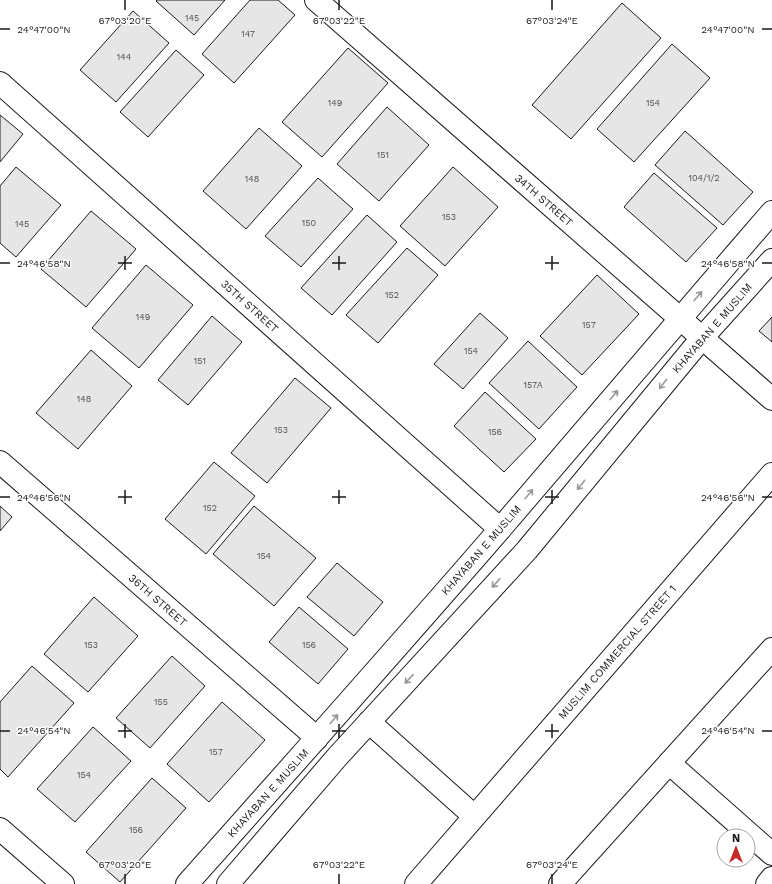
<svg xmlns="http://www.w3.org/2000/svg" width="772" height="884" font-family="'Work Sans',sans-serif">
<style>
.building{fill:#e6e6e6;stroke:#1a1a1a}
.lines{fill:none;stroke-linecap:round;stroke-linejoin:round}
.street-casing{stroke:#1a1a1a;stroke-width:24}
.secondary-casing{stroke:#1a1a1a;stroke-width:24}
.primary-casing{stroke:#1a1a1a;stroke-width:24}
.street{stroke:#fff;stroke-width:22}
.secondary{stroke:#fff;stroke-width:22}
.primary{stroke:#fff;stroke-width:22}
.oneway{stroke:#989898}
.ticks{fill:none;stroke:#1a1a1a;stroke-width:1.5}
.labels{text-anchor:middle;stroke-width:3;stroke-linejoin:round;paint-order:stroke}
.number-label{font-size:9px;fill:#4d4d4d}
.street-label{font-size:11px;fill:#1a1a1a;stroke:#fff}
.ticks-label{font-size:10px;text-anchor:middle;fill:#1a1a1a;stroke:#fff;stroke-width:3;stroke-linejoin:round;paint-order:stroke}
</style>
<rect width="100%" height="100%" fill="#fff"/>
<g class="building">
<path d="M 157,0 L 225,0 L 194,35 L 156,1 Z"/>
<path d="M 250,0 L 278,0 L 295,15 L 234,83 L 202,54 Z"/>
<path d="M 622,3 L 661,38 L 571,139 L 532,105 Z"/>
<path d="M 133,11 L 169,43 L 116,102 L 80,70 Z"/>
<path d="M 672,44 L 710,78 L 634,162 L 597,129 Z"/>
<path d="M 348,48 L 388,83 L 322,157 L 282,122 Z"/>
<path d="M 176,50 L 204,75 L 148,137 L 120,112 Z"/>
<path d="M 387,107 L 429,145 L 379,201 L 337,164 Z"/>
<path d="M 0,115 L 23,134 L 0,162 Z"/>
<path d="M 259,128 L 302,166 L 246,229 L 203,191 Z"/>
<path d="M 685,131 L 753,192 L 723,225 L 655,165 Z"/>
<path d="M 16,167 L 61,205 L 16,257 L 0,243 L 0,186 Z"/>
<path d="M 453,167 L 498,207 L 445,266 L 400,226 Z"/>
<path d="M 654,173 L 717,228 L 686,262 L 624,207 Z"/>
<path d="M 318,178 L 353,209 L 301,267 L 265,236 Z"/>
<path d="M 91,211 L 136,249 L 86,307 L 41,269 Z"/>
<path d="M 367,215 L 397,242 L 332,315 L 301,288 Z"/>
<path d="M 407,248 L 438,275 L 378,343 L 346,315 Z"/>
<path d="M 146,265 L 193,305 L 139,368 L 92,328 Z"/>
<path d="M 597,275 L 639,314 L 582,375 L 540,336 Z"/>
<path d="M 480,313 L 508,338 L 463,389 L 434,364 Z"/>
<path d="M 212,316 L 242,342 L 188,405 L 158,380 Z"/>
<path d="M 772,317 L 772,342 L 759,331 Z"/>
<path d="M 528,341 L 577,387 L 539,429 L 489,383 Z"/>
<path d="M 91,350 L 132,386 L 78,449 L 36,413 Z"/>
<path d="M 295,378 L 331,408 L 267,483 L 231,453 Z"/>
<path d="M 485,392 L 536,439 L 504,472 L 454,426 Z"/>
<path d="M 214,462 L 255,496 L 206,554 L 165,519 Z"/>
<path d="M 0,506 L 12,517 L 0,531 Z"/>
<path d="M 254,506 L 316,558 L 274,606 L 213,554 Z"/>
<path d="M 337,563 L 383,602 L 354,636 L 307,597 Z"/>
<path d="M 94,597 L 138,636 L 88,692 L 44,654 Z"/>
<path d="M 299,607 L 348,649 L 318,684 L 269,642 Z"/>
<path d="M 172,656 L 205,686 L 150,748 L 116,718 Z"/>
<path d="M 32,666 L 74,703 L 8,777 L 0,769 L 0,702 Z"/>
<path d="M 222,702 L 265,740 L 209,802 L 167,764 Z"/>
<path d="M 93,727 L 131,761 L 75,822 L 37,789 Z"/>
<path d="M 152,778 L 186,808 L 120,882 L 86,852 Z"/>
</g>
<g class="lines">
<g class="street-casing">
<g id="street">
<path d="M 316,0 L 772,399"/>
<path d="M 0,83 L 500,529"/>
<path d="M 0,462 L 317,738"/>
<path d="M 369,722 L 474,816"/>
<path d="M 669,763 L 772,854"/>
<path d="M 0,829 L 63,884"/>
<path d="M 416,884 L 772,474"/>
<path d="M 560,884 L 772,649"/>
</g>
</g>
<g class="secondary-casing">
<g id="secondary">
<path d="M 187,884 C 292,766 397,648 501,528 C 591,423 681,317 772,212"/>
<path d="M 228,884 L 338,756 L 527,550 L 702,338 L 772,260"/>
</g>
</g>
<g class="primary-casing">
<path id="primary" d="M 767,884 L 772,878"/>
</g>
<use href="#street" class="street"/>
<use href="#secondary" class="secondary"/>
<use href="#primary" class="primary"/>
</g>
<defs><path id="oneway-shaft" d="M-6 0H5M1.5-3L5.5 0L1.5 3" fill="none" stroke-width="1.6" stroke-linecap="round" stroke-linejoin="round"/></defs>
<g class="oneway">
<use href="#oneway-shaft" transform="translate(698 296) rotate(-49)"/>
<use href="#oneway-shaft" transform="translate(663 384) rotate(129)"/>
<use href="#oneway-shaft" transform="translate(614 395) rotate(-50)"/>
<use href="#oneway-shaft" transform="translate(581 485) rotate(129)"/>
<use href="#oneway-shaft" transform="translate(529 494) rotate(-50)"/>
<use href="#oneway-shaft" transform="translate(496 583) rotate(132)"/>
<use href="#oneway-shaft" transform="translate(409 679) rotate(133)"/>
<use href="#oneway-shaft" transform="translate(334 719) rotate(-49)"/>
</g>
<path class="ticks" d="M 125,0 L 125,10M 339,0 L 339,10M 552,0 L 552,10M 0,29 L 10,29M 762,29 L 772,29M 125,256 L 125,270M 339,256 L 339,270M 552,256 L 552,270M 0,263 L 10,263M 118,263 L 132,263M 332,263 L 346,263M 545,263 L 559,263M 762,263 L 772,263M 125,490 L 125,504M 339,490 L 339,504M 552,490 L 552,504M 0,497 L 10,497M 118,497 L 132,497M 332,497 L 346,497M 545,497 L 559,497M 762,497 L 772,497M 125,724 L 125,738M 339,724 L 339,738M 552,724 L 552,738M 0,731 L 10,731M 118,731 L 132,731M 332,731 L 346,731M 545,731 L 559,731M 762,731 L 772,731M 125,874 L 125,884M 339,874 L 339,884M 552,874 L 552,884"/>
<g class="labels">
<g class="number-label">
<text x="192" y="21">145</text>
<text x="248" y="37">147</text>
<text x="124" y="60">144</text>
<text x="335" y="106">149</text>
<text x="653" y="106">154</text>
<text x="383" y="158">151</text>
<text x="704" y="181">104/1/2</text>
<text x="252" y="182">148</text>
<text x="449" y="220">153</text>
<text x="309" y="226">150</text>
<text x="22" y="227">145</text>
<text x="392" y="298">152</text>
<text x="143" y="320">149</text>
<text x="589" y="328">157</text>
<text x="471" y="354">154</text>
<text x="200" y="364">151</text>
<text x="533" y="388">157A</text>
<text x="84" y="402">148</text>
<text x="281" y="433">153</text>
<text x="495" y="435">156</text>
<text x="210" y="511">152</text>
<text x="264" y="559">154</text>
<text x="91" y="648">153</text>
<text x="309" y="648">156</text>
<text x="161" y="705">155</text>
<text x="216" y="755">157</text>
<text x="84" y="778">154</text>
<text x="136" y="833">156</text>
</g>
<g class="street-label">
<text transform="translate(544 200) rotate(41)" y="4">34TH STREET</text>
<text transform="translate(250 306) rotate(42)" y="4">35TH STREET</text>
<text transform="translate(712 328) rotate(-49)" y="4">KHAYABAN E MUSLIM</text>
<text transform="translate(481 550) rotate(-49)" y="4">KHAYABAN E MUSLIM</text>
<text transform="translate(158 600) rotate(41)" y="4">36TH STREET</text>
<text transform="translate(617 652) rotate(-49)" y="4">MUSLIM COMMERCIAL STREET 1</text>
<text transform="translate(268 793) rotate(-48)" y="4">KHAYABAN E MUSLIM</text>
</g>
</g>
<g class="ticks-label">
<text x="125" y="24">67°03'20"E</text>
<text x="339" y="24">67°03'22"E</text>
<text x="552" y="24">67°03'24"E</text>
<text x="44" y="33">24°47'00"N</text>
<text x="728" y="33">24°47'00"N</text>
<text x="44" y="267">24°46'58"N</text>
<text x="728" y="267">24°46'58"N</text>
<text x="44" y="501">24°46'56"N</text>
<text x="728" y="501">24°46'56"N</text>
<text x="44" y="734">24°46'54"N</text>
<text x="728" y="734">24°46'54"N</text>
<text x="125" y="868">67°03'20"E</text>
<text x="339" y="868">67°03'22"E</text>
<text x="552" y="868">67°03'24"E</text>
</g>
<g transform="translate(736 848)"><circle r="19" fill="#ffffff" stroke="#a3a3a3"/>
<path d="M0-3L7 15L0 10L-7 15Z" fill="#c62828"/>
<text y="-6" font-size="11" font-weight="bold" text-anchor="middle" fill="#1a1a1a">N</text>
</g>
</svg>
